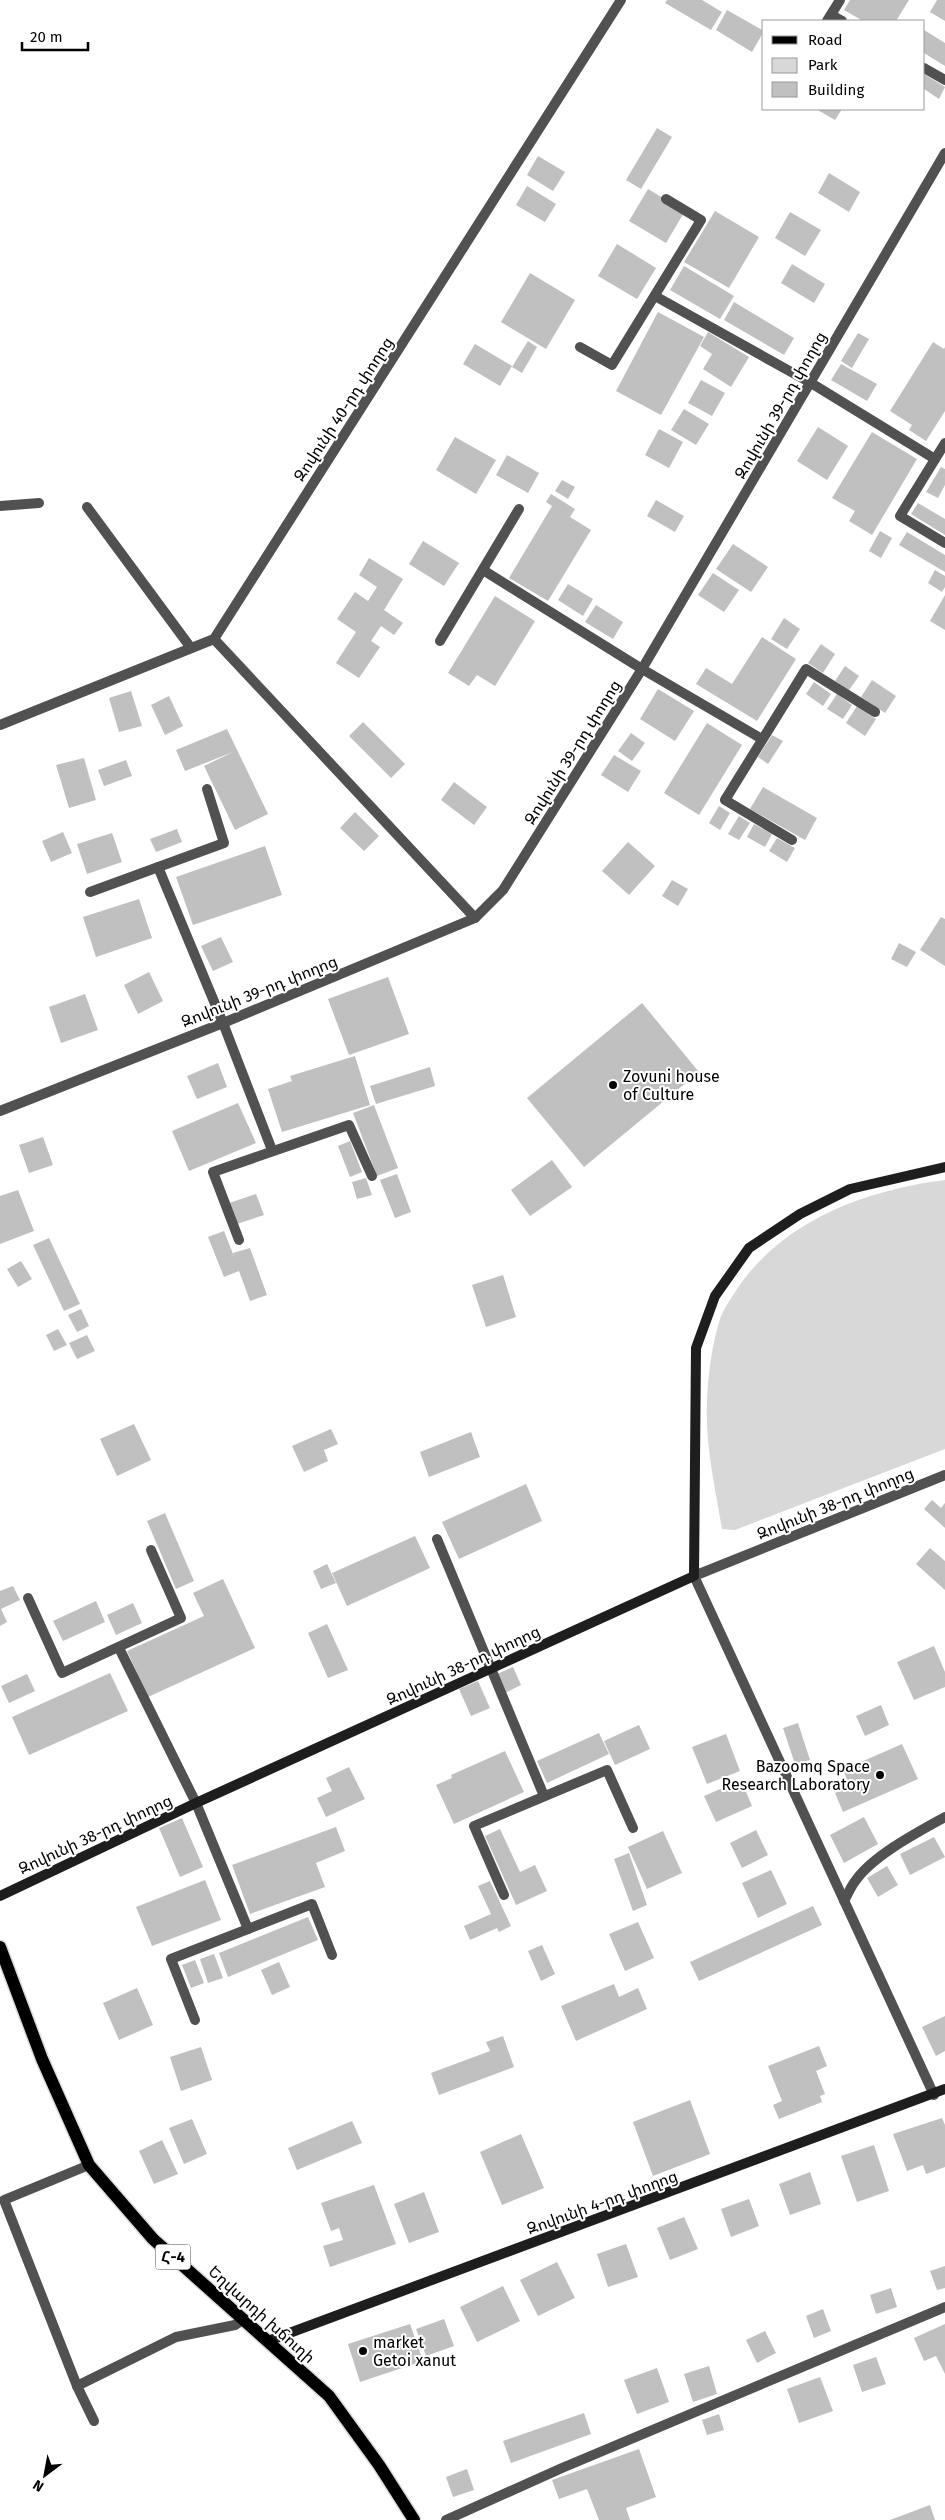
<svg xmlns="http://www.w3.org/2000/svg" width="945" height="2520" font-family="'Fira Sans','Noto Sans Armenian',sans-serif">
<style>
.green{fill:#d8d8d8}
.building{fill:#c0c0c0}
.lines{fill:none;stroke-linecap:round;stroke-linejoin:round}
.primary-casing{stroke:#dbdbdb;stroke-width:15}
.lane{stroke:#515151;stroke-width:10}
.street{stroke:#515151;stroke-width:10}
.secondary{stroke:#1e1e1e;stroke-width:10}
.primary{stroke:#000;stroke-width:12}
.poi-dot{fill:#000;stroke:#fff;stroke-width:2}
.labels{text-anchor:middle;stroke-width:4;stroke-linejoin:round;paint-order:stroke}
.shield{fill:#fff;stroke:#4c4c4c;stroke-width:1}
.shield-label{font-size:15px;font-weight:bold;fill:#000}
.street-label{font-size:16px;fill:#000;stroke:#fff}
.poi-label{font-size:16px;fill:#000;stroke:#fff;text-anchor:start}
</style>
<rect width="100%" height="100%" fill="#fff"/>
<path class="green" d="M 945,1180 L 945,1449 L 735,1530 L 722,1529 C 715,1487 705,1444 707,1401 C 708,1375 712,1344 720,1319 C 724,1307 733,1296 739,1286 C 786,1219 867,1190 945,1180 Z"/>
<g class="building">
<path d="M 667,0 L 702,0 L 722,12 L 711,30 L 665,3 Z"/>
<path d="M 850,0 L 909,0 L 896,21 L 863,21 L 844,10 Z"/>
<path d="M 937,0 L 945,0 L 945,21 L 930,12 Z"/>
<path d="M 727,10 L 764,31 L 752,52 L 716,30 Z"/>
<path d="M 924,30 L 945,43 L 945,66 L 924,53 Z"/>
<path d="M 924,74 L 945,87 L 939,99 L 924,89 Z"/>
<path d="M 816,109 L 842,109 L 835,120 Z"/>
<path d="M 657,128 L 672,137 L 641,189 L 626,180 Z"/>
<path d="M 538,156 L 565,172 L 553,191 L 527,175 Z"/>
<path d="M 829,173 L 860,192 L 849,212 L 818,193 Z"/>
<path d="M 527,186 L 556,204 L 545,222 L 516,205 Z"/>
<path d="M 648,189 L 685,211 L 666,243 L 629,221 Z"/>
<path d="M 715,211 L 759,237 L 729,288 L 684,262 Z"/>
<path d="M 790,212 L 821,230 L 805,256 L 775,238 Z"/>
<path d="M 617,244 L 656,268 L 637,299 L 598,276 Z"/>
<path d="M 792,264 L 825,284 L 814,303 L 781,283 Z"/>
<path d="M 684,266 L 734,296 L 720,319 L 670,290 Z"/>
<path d="M 530,273 L 575,300 L 546,349 L 501,322 Z"/>
<path d="M 734,302 L 794,338 L 784,355 L 724,320 Z"/>
<path d="M 658,312 L 704,337 L 661,415 L 616,391 Z"/>
<path d="M 708,332 L 749,357 L 731,387 L 703,369 L 712,354 L 700,346 Z"/>
<path d="M 858,333 L 869,339 L 852,368 L 841,361 Z"/>
<path d="M 528,341 L 537,347 L 522,373 L 512,367 Z"/>
<path d="M 933,342 L 944,349 L 945,347 L 945,411 L 926,441 L 909,430 L 912,425 L 890,411 Z"/>
<path d="M 475,344 L 512,366 L 500,386 L 463,364 Z"/>
<path d="M 841,364 L 877,384 L 867,401 L 831,380 Z"/>
<path d="M 701,380 L 725,393 L 712,416 L 688,403 Z"/>
<path d="M 684,409 L 709,424 L 696,445 L 671,430 Z"/>
<path d="M 818,427 L 848,446 L 827,480 L 797,461 Z"/>
<path d="M 659,429 L 683,442 L 669,468 L 645,455 Z"/>
<path d="M 872,432 L 917,459 L 872,535 L 849,521 L 855,511 L 832,498 Z"/>
<path d="M 455,437 L 496,460 L 476,494 L 436,470 Z"/>
<path d="M 507,455 L 539,473 L 528,493 L 496,475 Z"/>
<path d="M 941,467 L 945,469 L 945,485 L 938,498 L 926,492 Z"/>
<path d="M 562,480 L 575,487 L 568,499 L 555,491 Z"/>
<path d="M 551,494 L 575,509 L 570,517 L 591,530 L 548,601 L 509,578 L 552,506 L 546,502 Z"/>
<path d="M 656,500 L 684,516 L 675,532 L 647,516 Z"/>
<path d="M 918,503 L 945,519 L 945,535 L 911,514 Z"/>
<path d="M 880,531 L 892,538 L 881,558 L 869,551 Z"/>
<path d="M 907,532 L 945,555 L 945,572 L 899,545 Z"/>
<path d="M 423,541 L 459,563 L 444,586 L 409,564 Z"/>
<path d="M 733,544 L 768,567 L 751,592 L 716,569 Z"/>
<path d="M 369,558 L 403,579 L 384,610 L 403,623 L 394,635 L 381,626 L 371,641 L 380,647 L 359,678 L 336,663 L 356,632 L 337,619 L 355,592 L 368,601 L 377,587 L 359,575 Z"/>
<path d="M 935,570 L 945,576 L 945,587 L 942,592 L 928,583 Z"/>
<path d="M 713,573 L 739,590 L 724,612 L 698,595 Z"/>
<path d="M 568,584 L 593,599 L 583,616 L 558,600 Z"/>
<path d="M 945,595 L 945,630 L 930,621 Z"/>
<path d="M 495,596 L 535,621 L 495,686 L 477,675 L 469,686 L 448,673 Z"/>
<path d="M 596,605 L 623,622 L 613,639 L 585,622 Z"/>
<path d="M 784,618 L 800,629 L 787,649 L 771,639 Z"/>
<path d="M 762,637 L 796,659 L 757,721 L 696,684 L 706,668 L 732,684 Z"/>
<path d="M 821,644 L 835,654 L 823,673 L 808,663 Z"/>
<path d="M 845,666 L 859,676 L 849,690 L 835,681 Z"/>
<path d="M 872,680 L 896,696 L 885,713 L 861,697 Z"/>
<path d="M 814,682 L 831,694 L 823,706 L 806,694 Z"/>
<path d="M 658,689 L 694,711 L 675,741 L 640,719 Z"/>
<path d="M 131,691 L 142,726 L 119,732 L 109,698 Z"/>
<path d="M 837,694 L 852,705 L 843,719 L 827,709 Z"/>
<path d="M 169,696 L 183,726 L 165,735 L 151,705 Z"/>
<path d="M 857,706 L 876,719 L 865,736 L 846,723 Z"/>
<path d="M 363,722 L 405,764 L 391,778 L 349,736 Z"/>
<path d="M 707,723 L 742,745 L 699,815 L 664,793 Z"/>
<path d="M 227,729 L 268,814 L 235,830 L 204,766 L 233,752 L 185,771 L 176,750 Z"/>
<path d="M 631,733 L 645,743 L 632,761 L 618,751 Z"/>
<path d="M 772,735 L 783,741 L 768,764 L 758,757 Z"/>
<path d="M 614,755 L 641,771 L 628,792 L 601,775 Z"/>
<path d="M 84,758 L 96,800 L 69,808 L 56,765 Z"/>
<path d="M 126,760 L 132,776 L 104,786 L 98,770 Z"/>
<path d="M 454,782 L 487,807 L 474,825 L 441,800 Z"/>
<path d="M 763,787 L 817,818 L 805,840 L 750,809 Z"/>
<path d="M 719,806 L 730,813 L 720,830 L 709,823 Z"/>
<path d="M 355,812 L 379,836 L 364,851 L 340,828 Z"/>
<path d="M 739,816 L 750,823 L 739,840 L 728,834 Z"/>
<path d="M 754,824 L 772,834 L 765,847 L 747,837 Z"/>
<path d="M 177,829 L 182,842 L 156,852 L 150,839 Z"/>
<path d="M 63,832 L 72,853 L 51,862 L 42,841 Z"/>
<path d="M 112,833 L 122,862 L 87,874 L 77,844 Z"/>
<path d="M 777,838 L 795,848 L 787,862 L 769,851 Z"/>
<path d="M 628,842 L 655,866 L 629,895 L 602,871 Z"/>
<path d="M 265,846 L 282,895 L 193,925 L 176,877 Z"/>
<path d="M 672,880 L 688,889 L 678,906 L 662,896 Z"/>
<path d="M 139,899 L 152,938 L 96,957 L 83,917 Z"/>
<path d="M 941,917 L 945,919 L 945,966 L 920,950 Z"/>
<path d="M 221,937 L 233,962 L 213,971 L 201,946 Z"/>
<path d="M 899,943 L 916,952 L 907,967 L 891,959 Z"/>
<path d="M 149,972 L 163,1001 L 138,1014 L 124,985 Z"/>
<path d="M 388,977 L 409,1034 L 349,1055 L 328,999 Z"/>
<path d="M 85,994 L 98,1030 L 61,1043 L 49,1007 Z"/>
<path d="M 642,1003 L 699,1072 L 584,1167 L 527,1098 Z"/>
<path d="M 355,1056 L 370,1105 L 282,1132 L 268,1089 L 292,1081 L 290,1076 Z"/>
<path d="M 218,1063 L 227,1087 L 197,1099 L 187,1076 Z"/>
<path d="M 430,1067 L 435,1086 L 376,1104 L 370,1086 Z"/>
<path d="M 238,1103 L 256,1143 L 189,1171 L 172,1131 Z"/>
<path d="M 374,1105 L 398,1168 L 377,1176 L 353,1113 Z"/>
<path d="M 43,1137 L 53,1165 L 29,1173 L 19,1145 Z"/>
<path d="M 350,1141 L 362,1172 L 350,1177 L 338,1146 Z"/>
<path d="M 552,1160 L 572,1187 L 530,1216 L 511,1190 Z"/>
<path d="M 397,1174 L 411,1212 L 395,1218 L 380,1180 Z"/>
<path d="M 366,1178 L 372,1195 L 357,1199 L 352,1182 Z"/>
<path d="M 18,1190 L 34,1231 L 0,1244 L 0,1196 Z"/>
<path d="M 256,1194 L 264,1215 L 237,1224 L 229,1203 Z"/>
<path d="M 224,1231 L 235,1259 L 233,1253 L 250,1248 L 267,1295 L 250,1301 L 239,1271 L 224,1277 L 208,1237 Z"/>
<path d="M 49,1238 L 80,1304 L 64,1311 L 33,1245 Z"/>
<path d="M 21,1261 L 32,1279 L 18,1287 L 7,1269 Z"/>
<path d="M 503,1275 L 516,1317 L 486,1327 L 472,1285 Z"/>
<path d="M 81,1309 L 89,1326 L 77,1332 L 68,1315 Z"/>
<path d="M 58,1329 L 67,1345 L 54,1351 L 46,1335 Z"/>
<path d="M 87,1335 L 95,1351 L 77,1359 L 69,1343 Z"/>
<path d="M 134,1424 L 151,1460 L 117,1476 L 100,1439 Z"/>
<path d="M 331,1429 L 338,1444 L 324,1450 L 328,1461 L 304,1472 L 292,1446 Z"/>
<path d="M 471,1432 L 480,1457 L 429,1477 L 420,1452 Z"/>
<path d="M 526,1484 L 542,1521 L 459,1559 L 442,1522 Z"/>
<path d="M 932,1500 L 941,1508 L 945,1503 L 945,1528 L 924,1509 Z"/>
<path d="M 165,1513 L 194,1581 L 176,1589 L 147,1521 Z"/>
<path d="M 415,1536 L 430,1568 L 347,1606 L 332,1573 Z"/>
<path d="M 930,1548 L 945,1561 L 945,1590 L 916,1564 Z"/>
<path d="M 327,1564 L 336,1583 L 321,1589 L 313,1571 Z"/>
<path d="M 223,1579 L 255,1648 L 148,1697 L 127,1651 L 204,1616 L 193,1593 Z"/>
<path d="M 13,1586 L 20,1600 L 1,1609 L 7,1622 L 0,1626 L 0,1591 Z"/>
<path d="M 96,1601 L 105,1622 L 63,1641 L 53,1621 Z"/>
<path d="M 133,1603 L 142,1623 L 116,1635 L 107,1615 Z"/>
<path d="M 327,1624 L 348,1670 L 328,1678 L 308,1633 Z"/>
<path d="M 934,1646 L 945,1672 L 945,1687 L 914,1700 L 897,1662 Z"/>
<path d="M 513,1667 L 521,1685 L 503,1694 L 495,1675 Z"/>
<path d="M 110,1673 L 128,1711 L 29,1755 L 12,1717 Z"/>
<path d="M 27,1674 L 35,1691 L 9,1703 L 1,1686 Z"/>
<path d="M 478,1681 L 490,1708 L 471,1716 L 459,1689 Z"/>
<path d="M 881,1705 L 889,1725 L 865,1736 L 856,1716 Z"/>
<path d="M 798,1723 L 810,1760 L 795,1764 L 783,1728 Z"/>
<path d="M 639,1725 L 650,1749 L 615,1765 L 604,1741 Z"/>
<path d="M 599,1733 L 609,1754 L 547,1783 L 537,1761 Z"/>
<path d="M 726,1734 L 740,1771 L 707,1784 L 692,1747 Z"/>
<path d="M 902,1744 L 918,1779 L 843,1812 L 835,1793 L 850,1786 L 843,1770 Z"/>
<path d="M 505,1751 L 524,1792 L 454,1824 L 436,1785 L 452,1778 L 451,1775 Z"/>
<path d="M 349,1767 L 365,1799 L 326,1817 L 317,1798 L 332,1791 L 326,1778 Z"/>
<path d="M 741,1780 L 752,1806 L 716,1822 L 704,1796 Z"/>
<path d="M 864,1817 L 878,1844 L 844,1863 L 830,1835 Z"/>
<path d="M 182,1818 L 203,1867 L 180,1877 L 159,1828 Z"/>
<path d="M 336,1827 L 345,1851 L 316,1863 L 325,1887 L 250,1914 L 232,1865 Z"/>
<path d="M 500,1829 L 520,1872 L 535,1865 L 547,1891 L 516,1905 L 485,1836 Z"/>
<path d="M 756,1830 L 768,1855 L 742,1868 L 730,1843 Z"/>
<path d="M 663,1831 L 682,1873 L 647,1889 L 628,1847 Z"/>
<path d="M 934,1837 L 945,1857 L 910,1875 L 900,1854 Z"/>
<path d="M 629,1853 L 647,1905 L 633,1911 L 614,1859 Z"/>
<path d="M 887,1866 L 898,1885 L 878,1897 L 867,1878 Z"/>
<path d="M 771,1870 L 787,1904 L 758,1918 L 742,1883 Z"/>
<path d="M 205,1880 L 221,1920 L 152,1946 L 136,1907 Z"/>
<path d="M 490,1881 L 511,1926 L 499,1932 L 497,1928 L 470,1940 L 464,1926 L 491,1914 L 478,1886 Z"/>
<path d="M 813,1906 L 822,1925 L 699,1981 L 690,1962 Z"/>
<path d="M 308,1917 L 318,1940 L 228,1977 L 219,1953 Z"/>
<path d="M 638,1922 L 654,1958 L 625,1971 L 609,1934 Z"/>
<path d="M 542,1945 L 555,1974 L 541,1981 L 528,1951 Z"/>
<path d="M 214,1954 L 223,1978 L 208,1983 L 200,1959 Z"/>
<path d="M 195,1960 L 204,1983 L 191,1988 L 182,1965 Z"/>
<path d="M 279,1962 L 290,1987 L 272,1995 L 261,1970 Z"/>
<path d="M 614,1984 L 619,1997 L 638,1988 L 647,2009 L 576,2041 L 561,2006 Z"/>
<path d="M 137,1988 L 153,2025 L 119,2040 L 103,2003 Z"/>
<path d="M 945,2016 L 945,2051 L 936,2056 L 922,2027 Z"/>
<path d="M 503,2036 L 514,2067 L 439,2095 L 431,2073 L 490,2051 L 486,2042 Z"/>
<path d="M 819,2046 L 827,2066 L 816,2071 L 825,2094 L 820,2096 L 822,2102 L 779,2119 L 773,2105 L 782,2101 L 768,2066 Z"/>
<path d="M 201,2047 L 212,2080 L 181,2091 L 170,2057 Z"/>
<path d="M 690,2100 L 710,2154 L 653,2176 L 633,2122 Z"/>
<path d="M 942,2118 L 945,2125 L 945,2167 L 926,2174 L 923,2165 L 907,2171 L 893,2134 Z"/>
<path d="M 192,2119 L 207,2154 L 184,2164 L 169,2128 Z"/>
<path d="M 352,2121 L 362,2143 L 297,2170 L 288,2148 Z"/>
<path d="M 521,2134 L 544,2188 L 502,2205 L 480,2152 Z"/>
<path d="M 162,2140 L 178,2174 L 154,2184 L 139,2151 Z"/>
<path d="M 874,2145 L 889,2191 L 857,2202 L 841,2156 Z"/>
<path d="M 810,2172 L 821,2204 L 790,2215 L 779,2184 Z"/>
<path d="M 374,2185 L 396,2244 L 330,2267 L 323,2246 L 343,2240 L 339,2228 L 331,2231 L 321,2203 Z"/>
<path d="M 424,2192 L 439,2232 L 409,2243 L 394,2204 Z"/>
<path d="M 749,2199 L 759,2226 L 731,2237 L 721,2209 Z"/>
<path d="M 684,2217 L 698,2249 L 670,2260 L 657,2228 Z"/>
<path d="M 626,2244 L 638,2277 L 608,2287 L 597,2254 Z"/>
<path d="M 557,2262 L 575,2298 L 538,2316 L 520,2280 Z"/>
<path d="M 945,2266 L 945,2288 L 937,2290 L 930,2271 Z"/>
<path d="M 503,2286 L 520,2321 L 477,2342 L 460,2307 Z"/>
<path d="M 891,2288 L 897,2307 L 876,2314 L 870,2295 Z"/>
<path d="M 823,2309 L 831,2331 L 814,2338 L 806,2316 Z"/>
<path d="M 444,2319 L 454,2346 L 426,2356 L 416,2329 Z"/>
<path d="M 410,2324 L 423,2361 L 360,2382 L 348,2344 Z"/>
<path d="M 945,2324 L 945,2374 L 936,2356 L 924,2361 L 914,2338 Z"/>
<path d="M 765,2331 L 776,2353 L 757,2363 L 746,2340 Z"/>
<path d="M 876,2357 L 886,2384 L 862,2392 L 853,2365 Z"/>
<path d="M 709,2366 L 717,2394 L 693,2402 L 684,2374 Z"/>
<path d="M 657,2368 L 669,2402 L 637,2414 L 624,2380 Z"/>
<path d="M 820,2377 L 833,2411 L 799,2423 L 787,2389 Z"/>
<path d="M 584,2413 L 591,2434 L 511,2463 L 503,2441 Z"/>
<path d="M 719,2414 L 724,2430 L 707,2435 L 702,2420 Z"/>
<path d="M 639,2449 L 656,2497 L 626,2508 L 630,2520 L 599,2520 L 587,2489 L 559,2499 L 552,2480 Z"/>
<path d="M 467,2469 L 474,2490 L 453,2497 L 446,2477 Z"/>
<path d="M 930,2505 L 935,2520 L 890,2520 Z"/>
</g>
<g class="lines">
<g class="primary-casing">
<path id="primary" d="M 0,1947 L 42,2059 L 89,2165 L 153,2239 L 329,2396 L 379,2465 L 414,2520"/>
</g>
<g class="lane">
<path d="M 0,506 L 39,503"/>
<path d="M 87,507 L 191,648"/>
<path d="M 89,2165 L 4,2200 L 77,2386 L 94,2421"/>
<path d="M 77,2386 L 176,2337 L 235,2325 L 244,2319"/>
</g>
<g class="street">
<path d="M 831,15 L 842,21"/>
<path d="M 827,21 L 840,0"/>
<path d="M 924,68 L 945,80"/>
<path d="M 655,296 L 811,383 L 935,459"/>
<path d="M 580,347 L 612,365 L 701,220 L 666,199"/>
<path d="M 945,443 L 900,516 L 945,543"/>
<path d="M 483,570 L 642,669 L 762,739"/>
<path d="M 214,639 L 475,918"/>
<path d="M 440,641 L 519,509"/>
<path d="M 0,725 L 214,639 L 621,0"/>
<path d="M 792,840 L 725,800 L 806,669 L 875,712"/>
<path d="M 158,867 L 223,1023 L 272,1150"/>
<path d="M 90,892 L 224,843 L 207,789"/>
<path d="M 0,1111 L 223,1023 L 475,918 L 503,890 L 642,669 L 945,153"/>
<path d="M 239,1240 L 213,1172 L 349,1125 L 372,1176"/>
<path d="M 437,1539 L 544,1796"/>
<path d="M 28,1598 L 62,1673 L 181,1618 L 151,1550"/>
<path d="M 119,1648 L 196,1803 L 248,1929"/>
<path d="M 504,1895 L 474,1826 L 607,1770 L 633,1828"/>
<path d="M 844,1901 C 848,1894 851,1886 856,1880 C 874,1855 918,1832 945,1817"/>
<path d="M 195,2020 L 171,1959 L 312,1904 L 332,1955"/>
<path d="M 934,2095 L 694,1576 L 945,1475"/>
<path d="M 446,2520 L 562,2468 L 945,2307"/>
</g>
<g class="secondary">
<path d="M 0,1896 L 196,1803 L 694,1576 L 696,1348 L 715,1296 L 749,1248 L 800,1214 L 850,1189 L 945,1167"/>
<path d="M 268,2341 L 945,2089"/>
</g>
<use href="#primary" class="primary"/>
</g>
<g class="poi-dot">
<circle cx="613" cy="1085" r="5"/>
<circle cx="880" cy="1775" r="5"/>
<circle cx="363" cy="2351" r="5"/>
</g>
<g class="labels">
<rect class="shield" x="155.5" y="2244.5" width="35" height="25" rx="4"/>
<g class="shield-label">
<text x="173" y="2262">Հ-4</text>
</g>
<g class="street-label">
<text transform="translate(780 405) rotate(-60)" y="6">Զովունի 39-րդ փողոց</text>
<text transform="translate(343 409) rotate(-57)" y="6">Զովունի 40-րդ փողոց</text>
<text transform="translate(572 752) rotate(-58)" y="6">Զովունի 39-րդ փողոց</text>
<text transform="translate(259 991) rotate(-22)" y="6">Զովունի 39-րդ փողոց</text>
<text transform="translate(835 1503) rotate(-22)" y="6">Զովունի 38-րդ փողոց</text>
<text transform="translate(463 1665) rotate(-25)" y="6">Զովունի 38-րդ փողոց</text>
<text transform="translate(95 1834) rotate(-25)" y="6">Զովունի 38-րդ փողոց</text>
<text transform="translate(602 2202) rotate(-20)" y="6">Զովունի 4-րդ փողոց</text>
<text transform="translate(262 2314) rotate(42)" y="6">Եղվարդի խճուղի</text>
</g>
<g class="poi-label">
<text x="623" y="1082">Zovuni house<tspan x="623" dy="18">of Culture</tspan></text>
<text x="870" y="1772" text-anchor="end">Bazoomq Space<tspan x="870" dy="18">Research Laboratory</tspan></text>
<text x="373" y="2348">market<tspan x="373" dy="18">Getoi xanut</tspan></text>
</g>
</g>
<rect x="762" y="20" width="162" height="90" fill="#ffffff" stroke="#999999"/>
<rect x="772" y="36" width="25" height="8" fill="#000000" stroke="#999999"/>
<text x="808" y="45" font-size="15" fill="#000000">Road</text>
<rect x="772" y="58" width="25" height="15" fill="#d8d8d8" stroke="#999999"/>
<text x="808" y="70" font-size="15" fill="#000000">Park</text>
<rect x="772" y="82" width="25" height="15" fill="#c0c0c0" stroke="#999999"/>
<text x="808" y="95" font-size="15" fill="#000000">Building</text>
<g transform="translate(45 2475) rotate(212)" stroke="#ffffff" stroke-width="4" paint-order="stroke">
<path d="M0-4L9 19L0 12L-9 19Z" fill="#000000"/>
<text y="-8" font-size="14" font-weight="bold" text-anchor="middle" fill="#000000">N</text>
</g>
<path d="M22 42v8h66v-8" fill="none" stroke="#000000" stroke-width="2.5"/>
<text x="30" y="42" font-size="15" fill="#000000" stroke="#ffffff" stroke-width="4" paint-order="stroke">20 m</text>
</svg>
